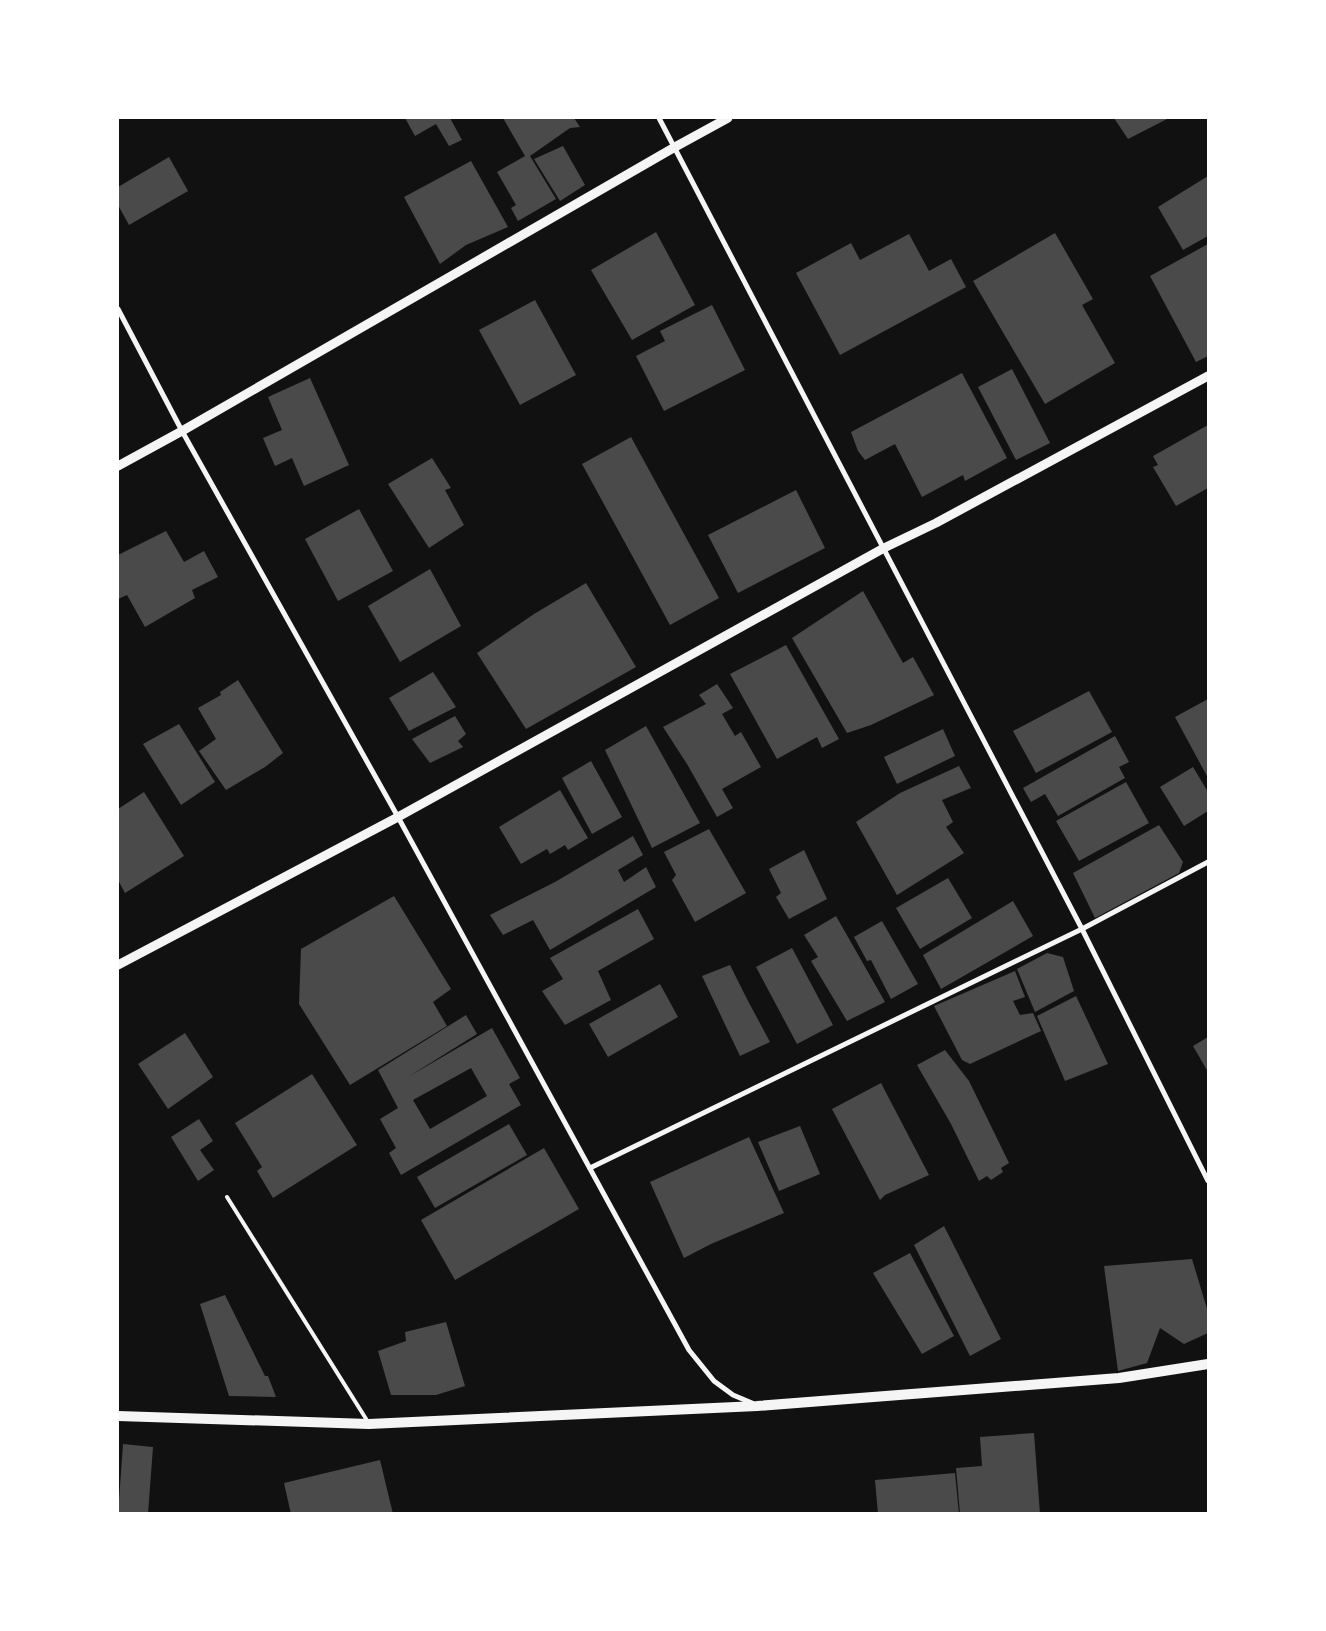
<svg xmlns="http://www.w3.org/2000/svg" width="1326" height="1631" font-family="Barlow,sans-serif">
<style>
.building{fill:#4a4a4a;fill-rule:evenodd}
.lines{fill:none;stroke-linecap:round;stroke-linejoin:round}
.service{stroke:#f5f5f5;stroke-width:4}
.minor{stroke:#f5f5f5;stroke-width:5}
.tertiary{stroke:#f5f5f5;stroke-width:9}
.secondary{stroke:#f5f5f5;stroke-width:10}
</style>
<rect width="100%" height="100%" fill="#111"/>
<g class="building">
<path d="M 405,118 L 450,118 L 462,140 L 449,146 L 436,124 L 415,136 Z"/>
<path d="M 503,118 L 574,118 L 580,127 L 570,128 L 530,156 L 556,199 L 518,221 L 511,208 L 516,205 L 497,172 L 525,156 Z"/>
<path d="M 1114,118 L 1169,118 L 1128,139 Z"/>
<path d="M 563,146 L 585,185 L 560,201 L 534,159 Z"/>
<path d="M 169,157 L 188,191 L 129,225 L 118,205 L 118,187 Z"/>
<path d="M 471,161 L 508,227 L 466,245 L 440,264 L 404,197 Z"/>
<path d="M 1208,176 L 1208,236 L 1183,250 L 1158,207 Z"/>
<path d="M 656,232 L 695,305 L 632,340 L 591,270 Z"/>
<path d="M 1055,233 L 1093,299 L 1082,305 L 1115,363 L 1045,404 L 973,281 Z"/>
<path d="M 909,234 L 929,271 L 951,259 L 966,287 L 840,355 L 796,273 L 851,243 L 860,260 Z"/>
<path d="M 1208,244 L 1208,356 L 1196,362 L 1150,276 Z"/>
<path d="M 535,300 L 576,375 L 520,405 L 479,330 Z"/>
<path d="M 712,305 L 745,370 L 664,411 L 636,356 L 665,341 L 660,331 Z"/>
<path d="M 1012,369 L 1050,443 L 1016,460 L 978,387 Z"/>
<path d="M 962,373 L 1007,458 L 965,481 L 963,475 L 922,497 L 895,444 L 865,460 L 858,451 L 851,432 Z"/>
<path d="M 310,378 L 349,465 L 304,486 L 292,458 L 275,466 L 263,438 L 282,430 L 268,397 Z"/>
<path d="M 1208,425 L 1208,488 L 1176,506 L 1153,467 L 1158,465 L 1153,456 Z"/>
<path d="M 631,437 L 719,598 L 670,625 L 582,464 Z"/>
<path d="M 432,458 L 451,488 L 445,490 L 464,525 L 429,548 L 388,484 Z"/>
<path d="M 796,490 L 825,548 L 738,593 L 708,535 Z"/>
<path d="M 359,509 L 393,571 L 338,601 L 305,539 Z"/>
<path d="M 166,531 L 184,562 L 204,551 L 218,577 L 192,590 L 195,598 L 145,627 L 127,595 L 118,599 L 118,555 Z"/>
<path d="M 430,569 L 461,626 L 400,662 L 368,606 Z"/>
<path d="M 586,583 L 636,667 L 526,729 L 477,653 L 534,614 Z"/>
<path d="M 863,591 L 903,663 L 913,657 L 934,695 L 871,725 L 847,733 L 792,638 Z"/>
<path d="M 786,645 L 839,739 L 822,748 L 817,737 L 777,759 L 730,674 Z"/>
<path d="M 433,672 L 456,707 L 409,731 L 389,698 Z"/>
<path d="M 238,680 L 283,753 L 265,767 L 226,790 L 199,751 L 216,739 L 198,708 L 221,695 L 220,692 Z"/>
<path d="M 717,684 L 733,708 L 722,714 L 735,736 L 741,732 L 761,767 L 722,789 L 733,808 L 717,817 L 687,764 L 663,727 L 706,704 L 699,695 Z"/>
<path d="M 1089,691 L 1112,732 L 1036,773 L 1013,731 Z"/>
<path d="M 1208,699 L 1208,778 L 1175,717 Z"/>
<path d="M 455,716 L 466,734 L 458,741 L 463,747 L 430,763 L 412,739 Z"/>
<path d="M 179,724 L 215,782 L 181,805 L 143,744 Z"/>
<path d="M 646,726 L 700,823 L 652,848 L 605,750 Z"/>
<path d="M 943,729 L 955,756 L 897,784 L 884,757 Z"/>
<path d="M 1115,736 L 1129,762 L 1119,767 L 1125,778 L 1058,816 L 1045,794 L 1031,802 L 1023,788 Z"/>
<path d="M 591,761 L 622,817 L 592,834 L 562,778 Z"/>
<path d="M 959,766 L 971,788 L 942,800 L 953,822 L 946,827 L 964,853 L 897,895 L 856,822 L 900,793 Z"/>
<path d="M 1193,767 L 1208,792 L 1208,811 L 1184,826 L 1160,787 Z"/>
<path d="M 1126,782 L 1149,823 L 1079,861 L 1056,821 Z"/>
<path d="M 560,790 L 588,838 L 568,850 L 565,845 L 550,854 L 547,849 L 521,864 L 499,827 Z"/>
<path d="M 144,792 L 184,856 L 125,893 L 118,880 L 118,809 Z"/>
<path d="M 1159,825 L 1183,862 L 1179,873 L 1095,918 L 1073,873 Z"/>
<path d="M 709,829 L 746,893 L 695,922 L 672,880 L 676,875 L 664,852 Z"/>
<path d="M 633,836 L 643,855 L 618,870 L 624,882 L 646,867 L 656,887 L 550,950 L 533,920 L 503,935 L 490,915 L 555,882 Z"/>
<path d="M 804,850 L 827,899 L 789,919 L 776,897 L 781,893 L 769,869 Z"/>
<path d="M 948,878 L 972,918 L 920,949 L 896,908 Z"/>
<path d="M 394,896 L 451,989 L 433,1002 L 447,1026 L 350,1085 L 299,1004 L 301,949 Z"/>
<path d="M 1013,901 L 1033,936 L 941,989 L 923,955 Z"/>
<path d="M 638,909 L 654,939 L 598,971 L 611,1000 L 565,1025 L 542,991 L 563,979 L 550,958 Z"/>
<path d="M 836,916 L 885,1002 L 847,1021 L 811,961 L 818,957 L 804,935 Z"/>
<path d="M 882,921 L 918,984 L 891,999 L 871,960 L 867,961 L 854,937 Z"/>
<path d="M 792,948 L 833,1025 L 797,1044 L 756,967 Z"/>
<path d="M 1047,953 L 1063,957 L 1074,991 L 1035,1012 L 1017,969 Z"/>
<path d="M 730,965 L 747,999 L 770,1042 L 740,1056 L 702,976 Z"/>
<path d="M 1015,971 L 1025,997 L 1013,1001 L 1020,1015 L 1033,1013 L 1041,1031 L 970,1064 L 962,1060 L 934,1006 Z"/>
<path d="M 660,984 L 678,1017 L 608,1057 L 589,1024 Z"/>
<path d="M 1076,996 L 1108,1064 L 1065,1081 L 1037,1016 Z"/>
<path d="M 466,1015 L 477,1034 L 408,1077 L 492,1028 L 520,1078 L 509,1084 L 521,1105 L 401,1175 L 389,1153 L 396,1148 L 380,1119 L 398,1108 L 378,1070 ZM 471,1068 L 487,1096 L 430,1129 L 413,1100 Z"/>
<path d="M 185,1033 L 213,1077 L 168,1109 L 138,1064 Z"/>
<path d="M 1208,1037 L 1208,1072 L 1193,1046 Z"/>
<path d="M 945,1050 L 969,1081 L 1009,1163 L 1001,1168 L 1003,1172 L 991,1180 L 987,1176 L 979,1181 L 951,1124 L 917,1065 Z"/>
<path d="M 312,1074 L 357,1145 L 273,1198 L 257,1171 L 262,1167 L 235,1123 Z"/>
<path d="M 881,1083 L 929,1175 L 885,1195 L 880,1200 L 832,1109 Z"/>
<path d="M 199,1119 L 213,1141 L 200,1150 L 214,1170 L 198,1181 L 171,1137 Z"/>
<path d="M 509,1124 L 527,1155 L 435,1208 L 417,1177 Z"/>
<path d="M 800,1126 L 820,1174 L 779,1191 L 758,1142 Z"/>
<path d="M 749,1137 L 784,1213 L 711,1244 L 684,1258 L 650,1182 Z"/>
<path d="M 544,1148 L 579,1209 L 455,1280 L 421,1220 Z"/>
<path d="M 944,1226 L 1001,1339 L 970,1356 L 914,1245 Z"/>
<path d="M 910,1253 L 954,1336 L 922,1354 L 873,1273 Z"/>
<path d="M 1192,1259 L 1208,1312 L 1208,1333 L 1184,1344 L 1160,1328 L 1147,1363 L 1118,1371 L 1104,1266 Z"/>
<path d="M 225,1295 L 265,1376 L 268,1376 L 276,1397 L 229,1396 L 200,1304 Z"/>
<path d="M 446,1322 L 465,1386 L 436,1395 L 391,1395 L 378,1351 L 406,1341 L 405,1332 Z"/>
<path d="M 1034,1433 L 1040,1514 L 960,1514 L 956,1468 L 982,1466 L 980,1437 Z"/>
<path d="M 123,1444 L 153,1447 L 148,1514 L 118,1514 Z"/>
<path d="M 380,1460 L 393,1514 L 291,1514 L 284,1483 Z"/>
<path d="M 955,1473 L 959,1514 L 878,1514 L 875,1480 Z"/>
</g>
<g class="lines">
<path class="service" d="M 227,1197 L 368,1422"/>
<g class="minor">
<path d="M 659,118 L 1082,929 L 1208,1181"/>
<path d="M 118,309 L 182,431 L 398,817 L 689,1350 L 714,1381 L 733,1395 L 752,1403"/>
<path d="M 590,1168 L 1082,929 L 1208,862"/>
</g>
<g class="tertiary">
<path d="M 118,466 L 182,431 L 675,147 L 728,118"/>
<path d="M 118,965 L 398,817 L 884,548 L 936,523 L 1208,376"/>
</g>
<path class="secondary" d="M 118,1416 L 369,1424 L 757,1406 L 1119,1378 L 1208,1364"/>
</g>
<rect width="1326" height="1631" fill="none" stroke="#ffffff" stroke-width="238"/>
</svg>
